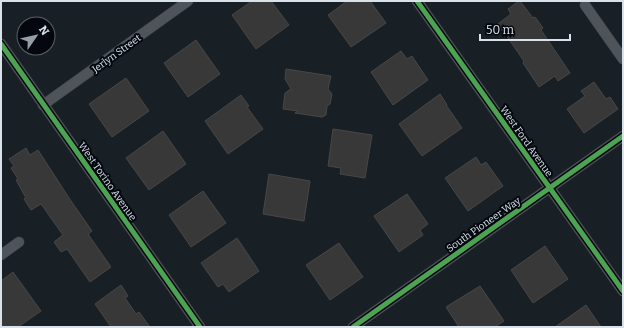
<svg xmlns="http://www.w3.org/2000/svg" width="624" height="328" font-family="Bitter,serif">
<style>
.building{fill:#383839;stroke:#484748}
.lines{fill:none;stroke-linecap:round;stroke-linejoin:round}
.street-casing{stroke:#373c42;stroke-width:11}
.street{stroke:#4e5459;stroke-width:10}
.cycleway-casing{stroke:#04080e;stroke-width:8}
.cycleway{stroke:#4ca352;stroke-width:5}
.labels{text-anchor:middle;stroke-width:4;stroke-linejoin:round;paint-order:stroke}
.street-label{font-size:10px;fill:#d9e2eb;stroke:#04080e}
</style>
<rect width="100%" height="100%" fill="#181f25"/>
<g class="building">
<path d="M 252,1 L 271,1 L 289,25 L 256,49 L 232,15 Z"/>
<path d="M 347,1 L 370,1 L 386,23 L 351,47 L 328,15 Z"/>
<path d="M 519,1 L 520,1 L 533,18 L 535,17 L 543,28 L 541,30 L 570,73 L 558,81 L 555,76 L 539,87 L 523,63 L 524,61 L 498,24 L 511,14 L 508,9 Z"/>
<path d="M 196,40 L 220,74 L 188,97 L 164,63 Z"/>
<path d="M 401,51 L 407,59 L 412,56 L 428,80 L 393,105 L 371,72 Z"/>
<path d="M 286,69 L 331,76 L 328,89 L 332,94 L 330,104 L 327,106 L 326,115 L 322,117 L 295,113 L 298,111 L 283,109 L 285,93 L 291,89 L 285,79 Z"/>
<path d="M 126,78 L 149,111 L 112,137 L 89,104 Z"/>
<path d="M 594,82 L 606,99 L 610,97 L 618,109 L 584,133 L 567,109 L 585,96 L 581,91 Z"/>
<path d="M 440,94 L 447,105 L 446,105 L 462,128 L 422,156 L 399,124 Z"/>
<path d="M 241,95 L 249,106 L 247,107 L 263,129 L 228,154 L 205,121 Z"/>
<path d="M 333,129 L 372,135 L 365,178 L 340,174 L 341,168 L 328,166 Z"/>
<path d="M 163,131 L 186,164 L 149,190 L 126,158 Z"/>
<path d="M 26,148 L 30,155 L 38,150 L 71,201 L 92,231 L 88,234 L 111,267 L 90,282 L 67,249 L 61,252 L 54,242 L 63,235 L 41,204 L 31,210 L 24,199 L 26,198 L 16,180 L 18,179 L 11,168 L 14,166 L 9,159 Z"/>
<path d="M 476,157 L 481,165 L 486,162 L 503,186 L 468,211 L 445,178 Z"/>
<path d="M 269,174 L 310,181 L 304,221 L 263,214 Z"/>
<path d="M 203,191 L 226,223 L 191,247 L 169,215 Z"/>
<path d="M 407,194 L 428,224 L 420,230 L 423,235 L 399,252 L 374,216 Z"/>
<path d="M 237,238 L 259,271 L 229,292 L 223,284 L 218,287 L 201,263 Z"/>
<path d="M 339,243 L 363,277 L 330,300 L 306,265 Z"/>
<path d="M 545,246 L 568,279 L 533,303 L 511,270 Z"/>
<path d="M 13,272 L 41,311 L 18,327 L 1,327 L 1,281 Z"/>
<path d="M 121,285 L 128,296 L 125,298 L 136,314 L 139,312 L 150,327 L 111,327 L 95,304 Z"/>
<path d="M 480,286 L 504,321 L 495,327 L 459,327 L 446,307 Z"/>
<path d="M 586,305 L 601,327 L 555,327 Z"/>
</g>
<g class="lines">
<g class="street-casing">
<g id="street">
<path d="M 417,1 L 623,291"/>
<path d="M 585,5 L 623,59"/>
<path d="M 1,44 L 200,327"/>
<path d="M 43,105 L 188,1"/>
<path d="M 1,255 L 19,242"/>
<path d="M 353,327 L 623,136"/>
</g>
</g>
<use href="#street" class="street"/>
<g class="cycleway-casing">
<g id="cycleway">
<path d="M 417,1 L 623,291"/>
<path d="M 1,44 L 200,327"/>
<path d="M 353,327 L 623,136"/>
</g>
</g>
<use href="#cycleway" class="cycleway"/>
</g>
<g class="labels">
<g class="street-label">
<text transform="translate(116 53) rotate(-36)" y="4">Jerlyn Street</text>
<text transform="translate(527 141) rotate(55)" y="4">West Ford Avenue</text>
<text transform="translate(108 181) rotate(55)" y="4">West Torino Avenue</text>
<text transform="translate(483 224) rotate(-35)" y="4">South Pioneer Way</text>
</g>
</g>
<rect width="624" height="328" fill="none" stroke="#d9e2eb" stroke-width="4"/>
<g transform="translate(36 36) rotate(56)"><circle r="19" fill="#04080e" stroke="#595f66"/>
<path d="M0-3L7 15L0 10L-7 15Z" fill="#959ea6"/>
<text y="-6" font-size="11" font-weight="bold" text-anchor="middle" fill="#d9e2eb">N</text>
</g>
<path d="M480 34v6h90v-6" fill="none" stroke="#d9e2eb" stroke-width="2"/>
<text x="486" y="34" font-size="12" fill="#d9e2eb" stroke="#04080e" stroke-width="3" paint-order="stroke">50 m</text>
</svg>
